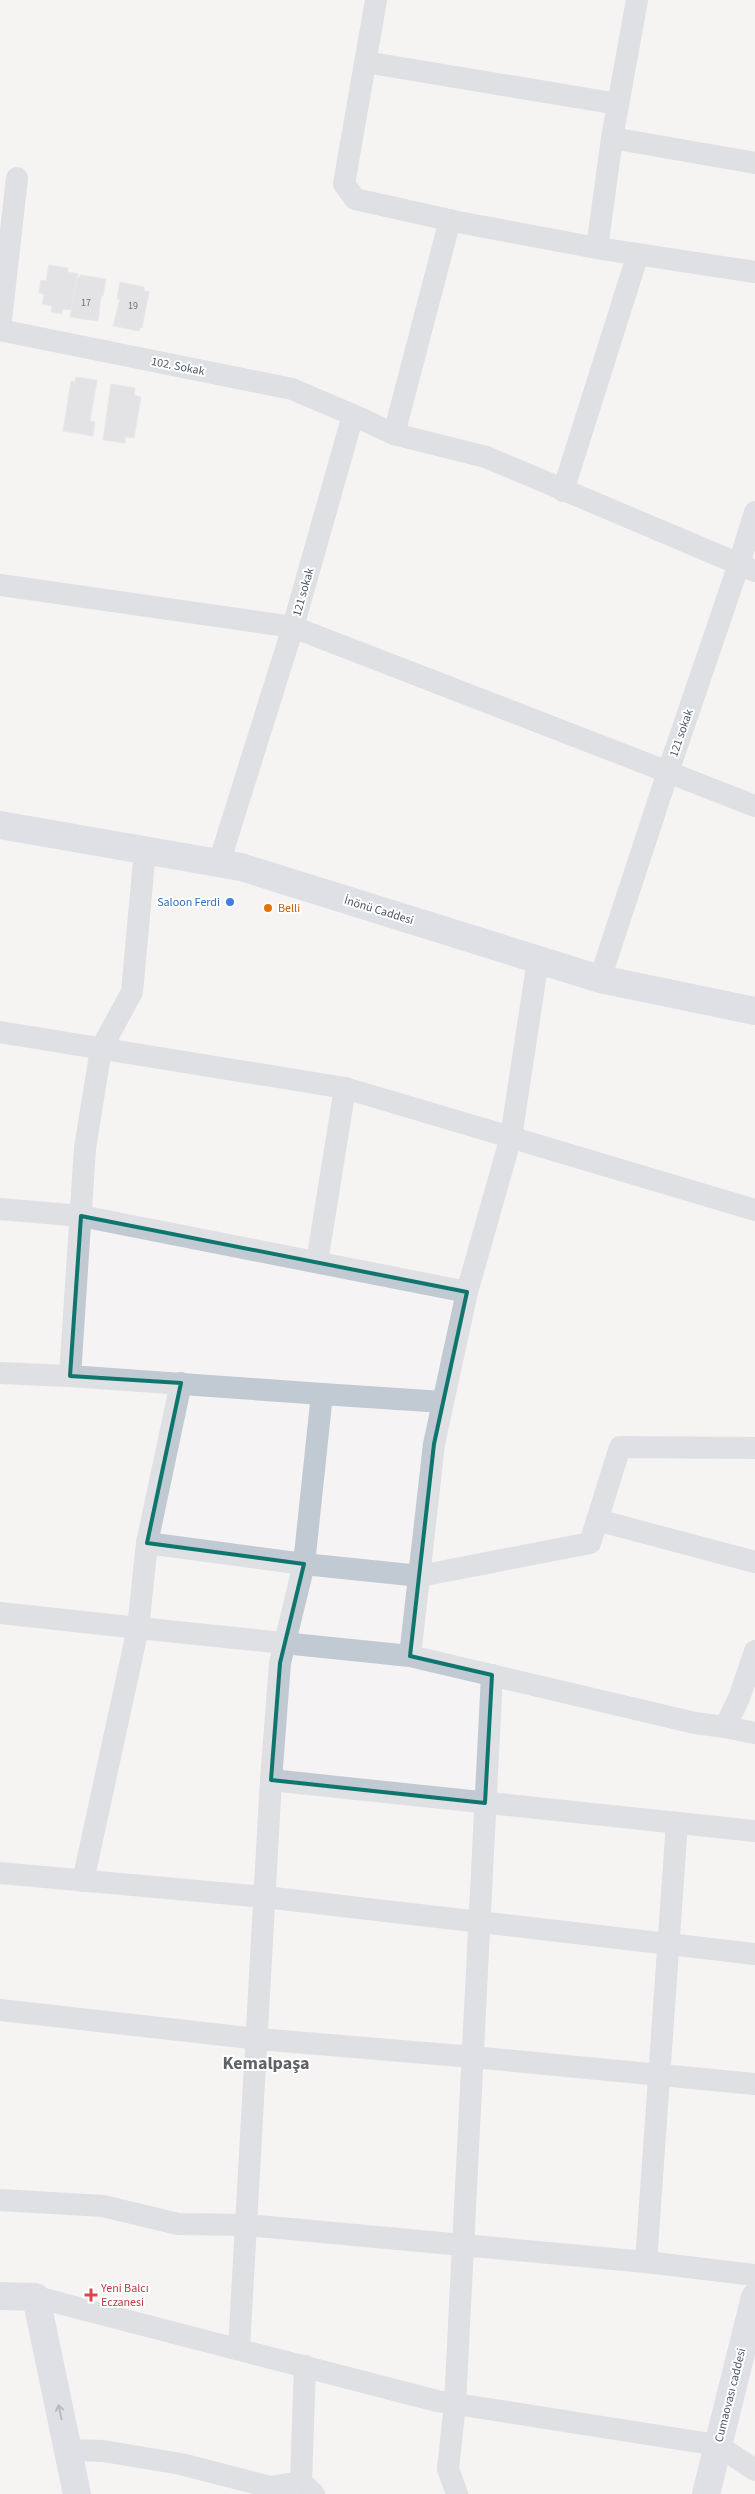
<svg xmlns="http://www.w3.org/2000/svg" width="755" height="2494" font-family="'Source Sans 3',sans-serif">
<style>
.building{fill:#cdcfd5;stroke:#d7d9de}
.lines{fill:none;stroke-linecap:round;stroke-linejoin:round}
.street{stroke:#c1cad2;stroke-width:22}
.secondary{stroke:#c1cbd6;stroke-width:28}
.oneway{stroke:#6e7984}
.marked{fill:none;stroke:#0f766e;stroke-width:4;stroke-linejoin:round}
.shop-dot{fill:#3f7fe0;stroke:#fff;stroke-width:2}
.food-dot{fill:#e8710a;stroke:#fff;stroke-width:2}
.health-dot{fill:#e0444e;stroke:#fff;stroke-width:2}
.labels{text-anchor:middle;stroke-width:4;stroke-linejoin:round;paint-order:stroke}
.number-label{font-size:10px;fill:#6b747e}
.street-label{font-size:12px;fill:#4a5661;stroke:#fff}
.shop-label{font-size:12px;fill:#366cbe;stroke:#fff;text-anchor:end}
.food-label{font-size:12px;fill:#c56008;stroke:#fff;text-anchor:start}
.health-label{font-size:12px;fill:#be3a42;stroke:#fff;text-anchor:start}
.district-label{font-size:18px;font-weight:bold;fill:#5f6368;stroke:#fff}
</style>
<rect width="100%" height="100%" fill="#f5f3f3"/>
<g class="building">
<path d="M 49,265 L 68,268 L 68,272 L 78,274 L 71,310 L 62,309 L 62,314 L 51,312 L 52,306 L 42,304 L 44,294 L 39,293 L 41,280 L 46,281 Z"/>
<path d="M 80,275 L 106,279 L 103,296 L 101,296 L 98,321 L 70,317 L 77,277 L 80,278 Z"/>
<path d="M 120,282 L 144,287 L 144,291 L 149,292 L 142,328 L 140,327 L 139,331 L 113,326 L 120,299 L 117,299 Z"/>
<path d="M 76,377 L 97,380 L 90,421 L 95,422 L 93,436 L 63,431 L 71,381 L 75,382 Z"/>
<path d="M 111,384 L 135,388 L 134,395 L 141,397 L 134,438 L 125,437 L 125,443 L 103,440 Z"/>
</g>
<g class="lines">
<g class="street">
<path d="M 376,0 L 344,184 L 355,199 L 458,222 L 597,248"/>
<path d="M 365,62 L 618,104"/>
<path d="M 612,138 L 637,0"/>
<path d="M 755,163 L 612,138 L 597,248 L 755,272"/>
<path d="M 0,328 L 17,178"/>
<path d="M 0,330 L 292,389 L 353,415"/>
<path d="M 353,415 L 394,434 L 486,457 L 739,564 L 668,772 L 293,627 Z"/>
<path d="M 394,434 L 450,220"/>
<path d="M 563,491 L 638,254"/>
<path d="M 755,512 L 739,564 L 755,571"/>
<path d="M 0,585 L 293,627 L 219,863"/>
<path d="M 145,850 L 132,992 L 101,1049 L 85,1148 L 70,1376 L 322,1394"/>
<path d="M 538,960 L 511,1137 L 467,1292 L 434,1444 L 410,1656 L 695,1723 L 725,1727 L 739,1698 L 755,1651"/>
<path d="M 600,979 L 668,772 L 755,806"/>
<path d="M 0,1032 L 345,1088 L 755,1210"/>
<path d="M 0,1209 L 81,1216 L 467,1292"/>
<path d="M 317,1262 L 345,1088"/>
<path d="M 0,1373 L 70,1376"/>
<path d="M 755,1448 L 620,1447 L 590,1543 L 420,1576 L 304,1564 L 280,1663 L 271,1780 L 755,1831"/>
<path d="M 597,1520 L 755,1562"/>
<path d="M 147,1543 L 181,1383"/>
<path d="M 0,1613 L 138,1628 L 147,1543 L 304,1564 L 322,1394 L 443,1402"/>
<path d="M 725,1727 L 755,1733"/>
<path d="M 677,1823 L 646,2262 L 755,2275"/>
<path d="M 0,1873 L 265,1897 L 755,1954"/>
<path d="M 83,1881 L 138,1628 L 410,1656"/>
<path d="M 0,2010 L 258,2039 L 473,2057 L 755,2084"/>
<path d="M 0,2200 L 103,2206 L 178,2224 L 247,2225 L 646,2262"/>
<path d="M 36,2297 L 437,2401 L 717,2445 L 755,2470"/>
<path d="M 239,2349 L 271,1780"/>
<path d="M 305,2366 L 301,2482 L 314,2494"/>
<path d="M 68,2450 L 103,2451 L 181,2464 L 270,2487 L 301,2482"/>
<path d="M 457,2494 L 448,2469 L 455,2404 L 492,1675"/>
</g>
<g class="secondary">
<path d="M 0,825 L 241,867 L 600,979 L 755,1011"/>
<path d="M 0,2296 L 36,2297 L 77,2494"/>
<path d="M 706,2494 L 755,2297"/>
</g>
</g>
<defs><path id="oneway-shaft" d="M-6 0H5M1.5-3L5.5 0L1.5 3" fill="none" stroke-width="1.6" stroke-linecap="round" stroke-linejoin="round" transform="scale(1.25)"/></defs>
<use class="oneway" href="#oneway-shaft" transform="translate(60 2412) rotate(-102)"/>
<path d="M0 0H755V2494H0ZM 81,1216 L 467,1292 L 434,1444 L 410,1656 L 492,1675 L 485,1803 L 271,1780 L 280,1663 L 304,1564 L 147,1543 L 181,1383 L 70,1376 Z" fill="#f5f3f3" fill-opacity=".55" fill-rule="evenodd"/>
<path class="marked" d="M 81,1216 L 467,1292 L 434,1444 L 410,1656 L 492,1675 L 485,1803 L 271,1780 L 280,1663 L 304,1564 L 147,1543 L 181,1383 L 70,1376 Z"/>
<circle class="shop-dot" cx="230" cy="902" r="5"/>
<circle class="food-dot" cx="268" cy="908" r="5"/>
<path class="health-dot" d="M88.5 2287.5h5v5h5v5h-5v5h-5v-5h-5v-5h5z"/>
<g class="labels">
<g class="number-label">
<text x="86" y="306">17</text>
<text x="133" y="309">19</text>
</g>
<g class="street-label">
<text transform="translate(178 366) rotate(11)" y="4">102. Sokak</text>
<text transform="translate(303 592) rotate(-74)" y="4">121 sokak</text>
<text transform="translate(681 733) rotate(-71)" y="4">121 sokak</text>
<text transform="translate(379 910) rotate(17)" y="4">İnönü Caddesi</text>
<text transform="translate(730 2395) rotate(-76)" y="4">Cumaovası caddesi</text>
</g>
<g class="shop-label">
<text x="220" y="906">Saloon Ferdi</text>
</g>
<g class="food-label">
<text x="278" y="912">Belli</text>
</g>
<g class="health-label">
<text x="101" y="2292">Yeni Balcı<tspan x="101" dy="14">Eczanesi</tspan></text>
</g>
<g class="district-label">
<text x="266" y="2069">Kemalpaşa</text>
</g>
</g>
</svg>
